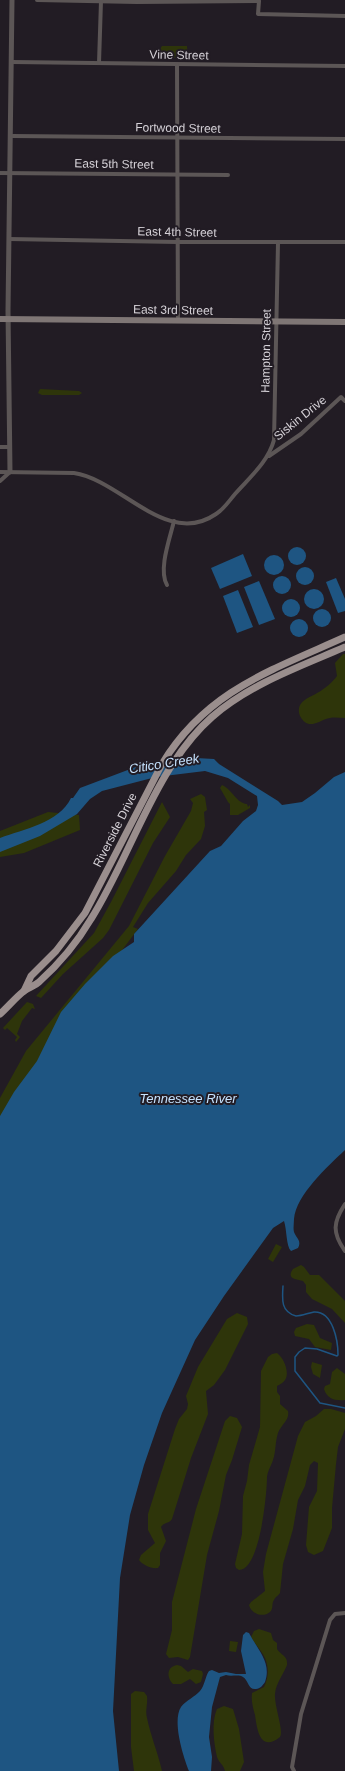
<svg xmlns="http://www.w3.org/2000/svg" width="345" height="1771" font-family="Helvetica,sans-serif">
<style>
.green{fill:#2e350a}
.water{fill:#1e5582}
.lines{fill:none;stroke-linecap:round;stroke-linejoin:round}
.stream{stroke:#1e5582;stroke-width:1.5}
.minor{stroke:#5c5656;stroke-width:4}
.tertiary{stroke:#5c5656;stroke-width:5}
.secondary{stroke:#7f7675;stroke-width:6}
.primary{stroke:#9a8e8d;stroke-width:7}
.labels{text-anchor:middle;stroke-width:4;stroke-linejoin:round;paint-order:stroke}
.street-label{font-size:12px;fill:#d5d1d7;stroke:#221c24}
.water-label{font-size:13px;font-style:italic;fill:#c5e2fe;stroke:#221c24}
</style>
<rect width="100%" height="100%" fill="#221c24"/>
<g class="green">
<path d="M 162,46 L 187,46 L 188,58 L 161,58 L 160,49 Z"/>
<path d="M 40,389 L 79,391 L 82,393 L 79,395 L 42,395 L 38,393 Z"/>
<path d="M 343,654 L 345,654 L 345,718 C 340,718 334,717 330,718 C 323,719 316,725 309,724 C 305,723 302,720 300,716 C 295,701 309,698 319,692 C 324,689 333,682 337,676 L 335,663 Z"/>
<path d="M 222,785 C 233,790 236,803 247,804 L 248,807 L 250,805 L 250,808 L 238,815 L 230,815 L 230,804 L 228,802 L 220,788 Z"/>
<path d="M 201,794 L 205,797 L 207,810 L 204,812 L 205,826 L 201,839 L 186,855 L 176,871 L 148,903 L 133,927 L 138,929 L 28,1075 L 0,1136 L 0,1098 L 26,1051 L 129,926 L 165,856 L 191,811 L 193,803 L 190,799 Z"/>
<path d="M 162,802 L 170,817 L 153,843 L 109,930 L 103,938 L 63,974 L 41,998 L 36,996 L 94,933 L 111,902 Z"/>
<path d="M 48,812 L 79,815 L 80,830 L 24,853 L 0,857 L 0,831 Z"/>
<path d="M 27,1002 L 33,1004 L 35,1009 L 32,1008 L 22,1021 L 17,1034 L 20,1037 L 16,1042 L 15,1040 L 17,1037 L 7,1028 L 5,1030 L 3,1028 Z"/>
<path d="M 276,1244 L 282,1247 L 273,1262 L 268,1259 Z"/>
<path d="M 301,1265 L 304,1267 L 310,1275 L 319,1275 L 345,1301 L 345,1323 L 332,1309 L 312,1299 L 306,1292 L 306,1285 L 303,1281 C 296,1279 286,1279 293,1269 Z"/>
<path d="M 237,1313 L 247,1317 L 248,1324 L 225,1370 L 214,1385 L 206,1391 L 208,1414 L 191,1458 L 172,1519 C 169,1524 164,1522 161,1527 L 166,1541 L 160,1553 L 160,1565 L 158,1568 C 151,1569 143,1565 139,1560 L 141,1555 L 155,1543 L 148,1530 L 148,1514 L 175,1429 L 179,1419 L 187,1409 L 188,1404 L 186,1396 L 198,1367 L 227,1319 Z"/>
<path d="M 307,1324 L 314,1325 L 320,1338 L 332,1343 L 331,1350 L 315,1347 L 309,1339 L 295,1336 L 294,1332 L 296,1328 Z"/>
<path d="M 277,1353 C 284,1358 290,1373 285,1380 C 283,1383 280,1384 277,1386 L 277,1392 L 280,1396 L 280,1404 L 288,1411 C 290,1420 281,1425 278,1433 C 275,1442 276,1451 273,1460 C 271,1466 268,1470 267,1477 C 267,1494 260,1570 239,1570 L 236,1568 L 235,1564 L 242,1534 L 243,1496 L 247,1481 L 249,1465 L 260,1427 L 261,1371 L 268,1357 L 272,1354 Z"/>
<path d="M 312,1362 L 322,1365 L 320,1378 L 313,1374 L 311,1367 Z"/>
<path d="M 337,1368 L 345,1374 L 345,1400 C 335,1401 327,1399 324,1389 L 325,1386 L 330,1384 L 332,1372 Z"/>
<path d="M 324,1409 L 331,1409 L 345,1413 L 345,1429 L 338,1447 L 336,1464 L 332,1508 L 332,1528 L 323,1551 L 314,1555 L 308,1552 L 306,1545 L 309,1507 L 317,1491 L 318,1463 L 314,1461 L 310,1465 L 305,1486 L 298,1500 L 293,1529 L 283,1564 L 280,1593 C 278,1596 275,1597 274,1600 C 271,1604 274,1608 270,1612 C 263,1618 251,1614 249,1605 L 251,1602 L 265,1591 L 263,1572 L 266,1554 L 298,1436 L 305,1422 L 316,1416 Z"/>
<path d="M 230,1416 L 237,1418 L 242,1427 L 232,1460 L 226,1475 L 219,1511 L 207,1555 L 190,1657 L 188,1660 L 178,1657 L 169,1658 L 166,1654 L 172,1630 L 172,1602 L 196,1509 L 225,1421 Z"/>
<path d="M 259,1629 L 271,1633 L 273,1640 L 277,1643 L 277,1649 C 282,1656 288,1656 287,1665 C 283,1675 276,1683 275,1694 C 274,1706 284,1730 280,1737 C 260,1753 257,1729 255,1715 C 253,1708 251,1701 252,1693 L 264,1687 C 270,1675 269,1661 260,1650 C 257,1645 253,1642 251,1637 L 254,1631 Z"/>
<path d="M 230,1641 L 238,1642 L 236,1652 L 229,1651 Z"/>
<path d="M 177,1665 L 181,1666 L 188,1672 L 193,1669 L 202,1671 L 203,1674 L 201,1682 L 196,1684 L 190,1679 L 181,1684 L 173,1684 C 167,1678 166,1667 177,1665 Z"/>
<path d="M 135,1691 L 144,1692 L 147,1696 C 148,1704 145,1710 147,1718 C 151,1737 158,1753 162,1771 L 134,1771 L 131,1747 L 131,1694 Z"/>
<path d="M 224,1706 L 233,1709 L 239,1729 L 244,1762 L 240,1771 L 225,1771 C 224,1765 219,1763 217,1757 C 214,1744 211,1722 217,1709 Z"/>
</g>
<g class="water">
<circle cx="297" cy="556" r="9"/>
<path d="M 243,554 L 252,576 L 220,589 L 211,568 Z"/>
<circle cx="274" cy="565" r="10"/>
<circle cx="305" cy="576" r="9"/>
<circle cx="282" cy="585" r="9"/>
<path d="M 336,578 L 345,599 L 345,611 L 338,613 L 326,582 Z"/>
<path d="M 259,581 L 275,619 L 259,625 L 244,587 Z"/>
<circle cx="314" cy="599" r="10"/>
<path d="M 238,590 L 253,627 L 237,633 L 223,596 Z"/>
<circle cx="291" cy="608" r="9"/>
<circle cx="322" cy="618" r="9"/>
<circle cx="299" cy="628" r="9"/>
<path d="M 196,758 L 214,759 L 219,764 L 278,801 L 282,805 L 302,802 L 315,793 L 334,777 L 345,772 L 345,1150 C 328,1166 296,1195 294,1219 C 294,1223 293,1228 294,1232 C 296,1238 302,1240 298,1248 L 291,1251 C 286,1246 287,1230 284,1221 L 273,1228 L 224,1296 L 195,1340 L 162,1413 L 144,1465 L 130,1515 L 120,1578 L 113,1711 L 119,1771 L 0,1771 L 0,1116 L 14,1092 L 37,1061 L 61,1012 L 85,984 L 113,956 L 134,942 L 134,934 L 210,851 L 221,846 L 243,821 L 256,811 L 258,805 L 257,796 L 228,778 L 205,771 L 156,777 L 102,791 L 90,799 L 77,814 L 40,836 L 0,852 L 0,838 C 24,829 59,823 71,798 L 73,798 L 80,788 L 141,765 L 172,763 Z"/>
<path d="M 246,1632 L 249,1633 C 257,1649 272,1662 265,1682 C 263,1685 260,1689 256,1689 C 248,1690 249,1681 243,1677 C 239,1674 231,1677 226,1675 L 220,1677 L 212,1707 L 209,1737 L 212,1757 L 211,1771 L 189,1771 C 183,1756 172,1721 181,1707 C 186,1700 195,1697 200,1691 C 205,1685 205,1677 209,1671 L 212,1670 L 219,1673 L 226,1672 L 236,1674 L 246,1674 L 241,1651 L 243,1635 Z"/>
</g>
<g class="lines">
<path class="stream" d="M 283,1286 C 282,1300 281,1312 296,1316 C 302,1316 308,1313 314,1312 C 333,1311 338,1341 338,1355 L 337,1356 L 317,1349 L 305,1348 L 299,1352 L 295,1357 L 295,1371 L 320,1403 L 345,1408"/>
<g class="minor">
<path d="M 37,0 L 137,2 L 259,1 L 258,14 L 345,16"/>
<path d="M 12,62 L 345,66"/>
<path d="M 99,63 L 101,1"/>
<path d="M 177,65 L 178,321"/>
<path d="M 12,136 L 345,139"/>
<path d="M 0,173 L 228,175"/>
<path d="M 9,239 L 177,242 L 345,242"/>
<path d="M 0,447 L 10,447"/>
<path d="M 269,456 L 301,434 L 341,397 L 345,401"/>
<path d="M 0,472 L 74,473 C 121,480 167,548 216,514 C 224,509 229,501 235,494 C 250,477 268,462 274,440 L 278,243"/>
<path d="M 0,481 L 10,472"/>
<path d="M 167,585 C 158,570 170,538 174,521"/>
<path d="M 345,1204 C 333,1222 332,1233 345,1251"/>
<path d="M 294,1771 L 292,1767 L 301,1714 L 330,1620 L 335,1614 L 345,1613"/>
</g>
<path class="tertiary" d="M 10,472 L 8,311 L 12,0"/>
<path class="secondary" d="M 0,319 L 345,322"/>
<g class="primary">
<path d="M 24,991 L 31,976 L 56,951 L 85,913 L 162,764 C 206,691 272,670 345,637"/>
<path d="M 0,1014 C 8,1007 15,998 24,991 C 29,987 35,986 39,982 C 59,964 78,941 91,919 C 131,856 155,767 212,717 C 250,684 299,667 345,647"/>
</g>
</g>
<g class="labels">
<g class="street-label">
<text transform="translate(179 55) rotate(1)" y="4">Vine Street</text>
<text transform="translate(178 128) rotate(1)" y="4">Fortwood Street</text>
<text transform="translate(114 164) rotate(1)" y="4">East 5th Street</text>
<text transform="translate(177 232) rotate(1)" y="4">East 4th Street</text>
<text transform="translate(173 310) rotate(1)" y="4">East 3rd Street</text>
<text transform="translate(266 351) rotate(-89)" y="4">Hampton Street</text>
<text transform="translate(300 418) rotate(-39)" y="4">Siskin Drive</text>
<text transform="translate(115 830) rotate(-63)" y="4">Riverside Drive</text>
</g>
<g class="water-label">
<text transform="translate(164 763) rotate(-9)" y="5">Citico Creek</text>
<text x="188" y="1103">Tennessee River</text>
</g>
</g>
</svg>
